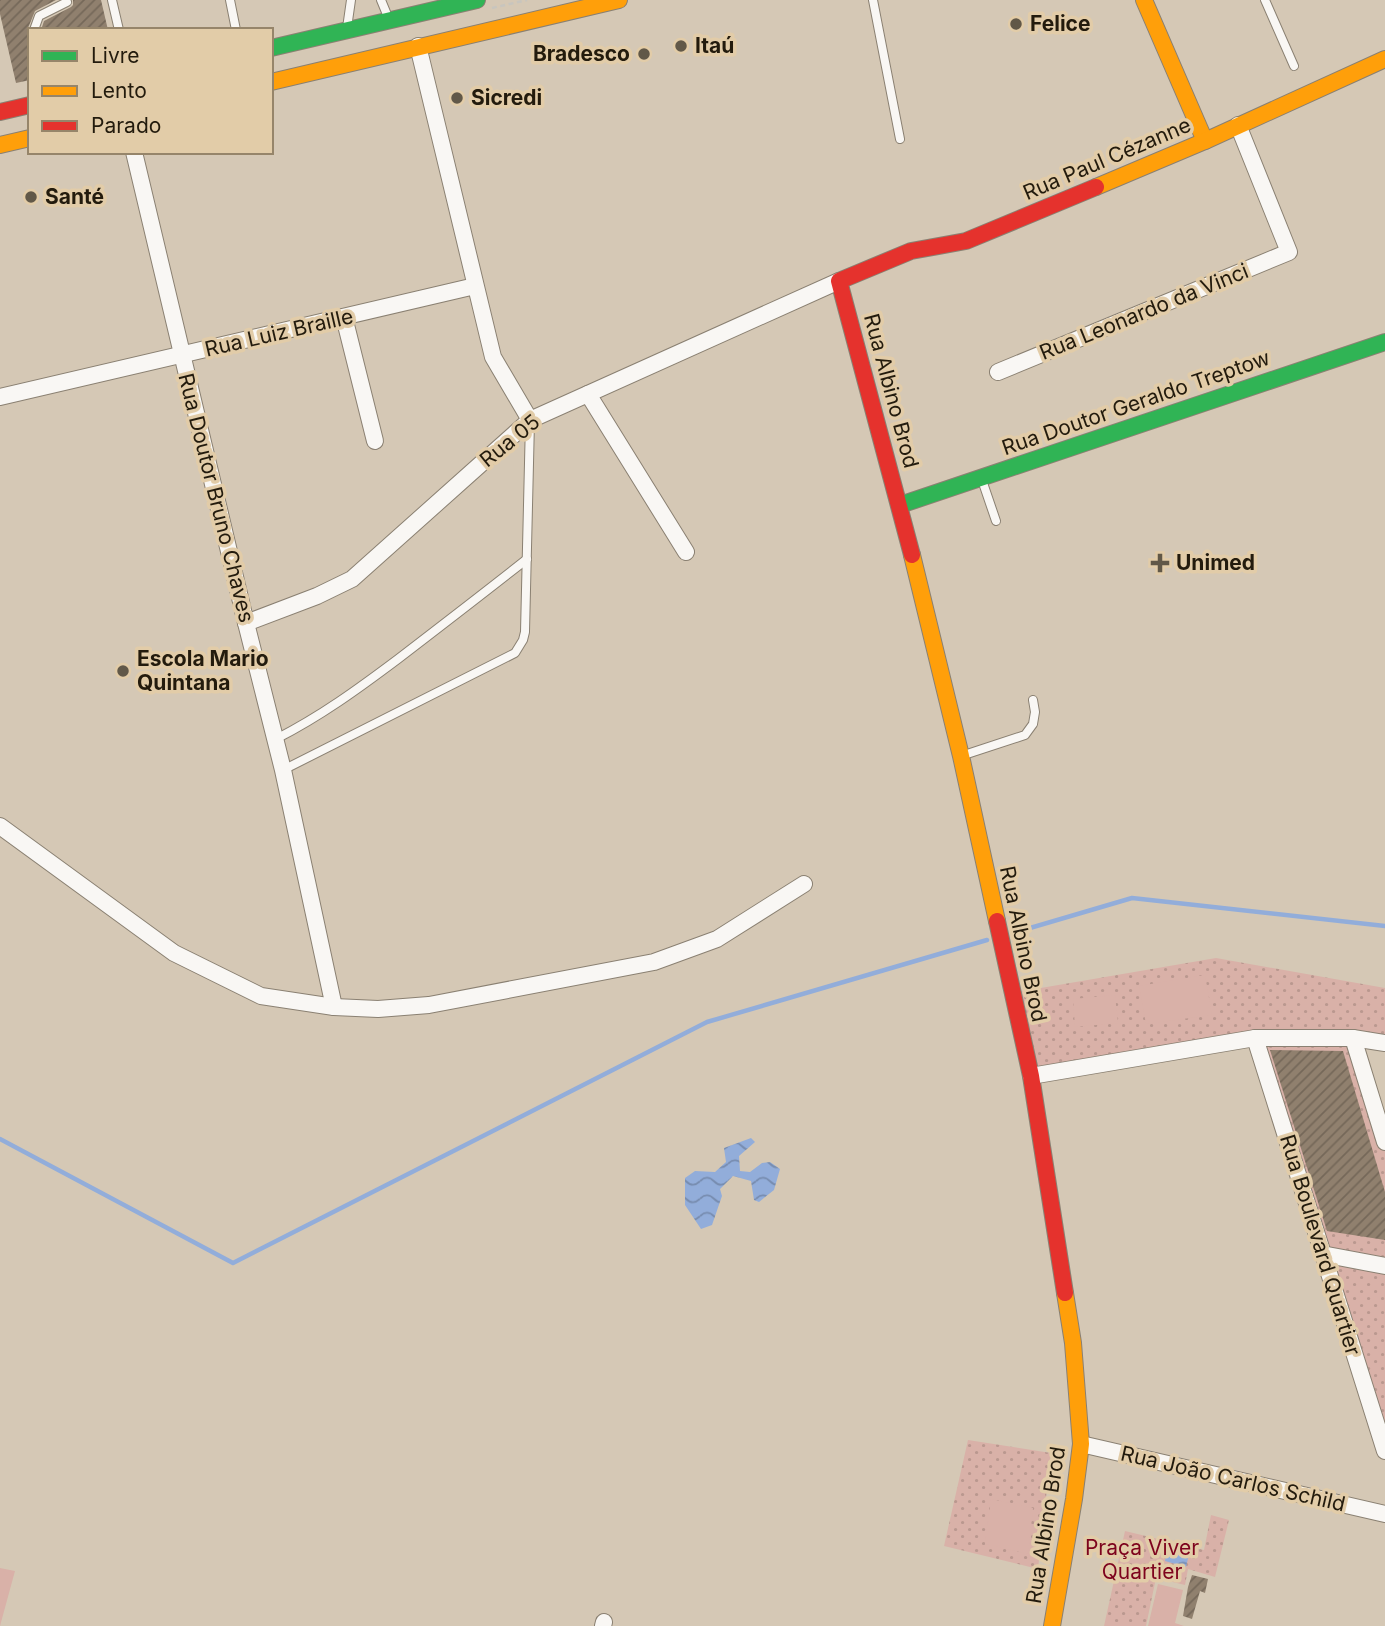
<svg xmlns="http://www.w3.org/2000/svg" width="1385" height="1626" font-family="Inter,sans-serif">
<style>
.green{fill:url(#green-dots)}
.pitch{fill:#d9b1a8}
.water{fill:url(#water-waves)}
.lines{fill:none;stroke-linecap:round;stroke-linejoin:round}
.stream{stroke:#92adda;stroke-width:4.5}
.building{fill:url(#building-hatch)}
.lane-casing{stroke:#8a8072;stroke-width:10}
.street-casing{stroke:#8a8072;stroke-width:18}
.fast-casing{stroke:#8a8072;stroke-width:18}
.slow-casing{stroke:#8a8072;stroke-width:18}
.jam-casing{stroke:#8a8072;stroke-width:18}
.path{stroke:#c8c5be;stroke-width:2.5;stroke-dasharray:5 3.5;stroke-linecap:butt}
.lane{stroke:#f9f7f4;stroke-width:8}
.street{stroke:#f9f7f4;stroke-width:16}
.fast{stroke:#30b455;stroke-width:16}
.slow{stroke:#ff9f0a;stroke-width:16}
.jam{stroke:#e5322d;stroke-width:16}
.poi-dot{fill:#615848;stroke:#e2cca8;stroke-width:2.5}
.labels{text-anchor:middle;stroke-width:7;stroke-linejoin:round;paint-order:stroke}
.poi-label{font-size:21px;font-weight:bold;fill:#231b0d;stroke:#e2cca8;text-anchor:start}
.street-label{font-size:21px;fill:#231b0d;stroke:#e2cca8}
.park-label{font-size:21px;fill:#7d031d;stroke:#e2cca8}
</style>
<defs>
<pattern id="green-dots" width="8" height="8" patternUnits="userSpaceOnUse" patternTransform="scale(1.75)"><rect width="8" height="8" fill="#d9b1a8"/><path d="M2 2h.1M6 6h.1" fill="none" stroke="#ba988f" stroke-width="1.8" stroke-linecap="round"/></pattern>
<pattern id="water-waves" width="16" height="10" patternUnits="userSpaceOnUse" patternTransform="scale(1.75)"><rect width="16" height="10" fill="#92adda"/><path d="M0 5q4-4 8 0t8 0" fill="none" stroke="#778caf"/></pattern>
<pattern id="building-hatch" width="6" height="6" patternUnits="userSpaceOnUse" patternTransform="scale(1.75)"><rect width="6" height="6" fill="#90806e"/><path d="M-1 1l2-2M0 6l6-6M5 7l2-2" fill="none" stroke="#756859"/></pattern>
</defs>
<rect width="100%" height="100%" fill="#d5c8b5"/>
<g class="green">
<path d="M 1216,958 L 1385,988 L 1385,1043 L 1354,1038 L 1385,1141 L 1385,1451 L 1255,1038 L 1031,1076 L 1012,993 Z"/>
<path d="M 968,1440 L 1051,1453 L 1038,1569 L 944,1546 Z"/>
<path d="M 1211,1515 L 1229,1520 L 1215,1577 L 1188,1569 L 1185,1585 L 1156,1578 L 1146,1626 L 1104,1626 L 1125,1531 L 1204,1550 Z"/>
</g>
<g class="pitch">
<path d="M 1205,975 L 1212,1015 L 1146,1024 L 1139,986 Z"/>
<path d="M 1115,995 L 1118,1023 L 1075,1027 L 1073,999 Z"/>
<path d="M 991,1499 L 1033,1508 L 1028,1554 L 985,1544 Z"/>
<path d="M 0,1568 L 15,1571 L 0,1626 Z"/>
<path d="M 1158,1584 L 1183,1590 L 1175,1623 L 1184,1626 L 1148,1626 Z"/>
</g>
<g class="water">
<path d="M 751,1138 L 755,1142 L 739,1156 L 740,1171 L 750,1172 L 762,1163 L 770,1162 L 780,1169 L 774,1190 L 759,1202 L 754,1200 L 751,1181 L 733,1176 L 720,1189 L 722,1196 L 712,1225 L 701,1229 L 685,1205 L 685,1178 L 695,1171 L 715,1172 L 726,1162 L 724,1148 Z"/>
<path d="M 1168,1544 L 1190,1550 L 1186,1567 L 1165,1561 Z"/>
</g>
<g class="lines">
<g class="stream">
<path d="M 1013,933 L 1132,898 L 1385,926"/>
<path d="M 0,1139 L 233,1263 L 707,1022 L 987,940"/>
</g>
</g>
<g class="building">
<path d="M 0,0 L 56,0 L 35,11 L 28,28 L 30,35 L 30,80 L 16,83 L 0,14 Z"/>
<path d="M 73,0 L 101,0 L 108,30 L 41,30 L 44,21 L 71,7 L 73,5 Z"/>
<path d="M 1270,1050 L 1343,1051 L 1385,1192 L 1385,1240 L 1327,1231 Z"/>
<path d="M 1192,1575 L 1208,1579 L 1205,1593 L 1200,1591 L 1192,1619 L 1183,1616 L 1188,1587 Z"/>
</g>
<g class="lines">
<g class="lane-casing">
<g id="lane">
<path d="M 112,0 L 119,30"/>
<path d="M 230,0 L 236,30"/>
<path d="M 381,0 L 388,17"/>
<path d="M 873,0 L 900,139"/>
<path d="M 1265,0 L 1294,66"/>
<path d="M 347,28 L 351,0"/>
<path d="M 34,30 L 39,16 L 67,2 L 66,0"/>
<path d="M 982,480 L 996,521"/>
<path d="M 276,739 C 321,716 358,689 398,659 C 441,626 484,593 527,559"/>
<path d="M 964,755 L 1025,735 L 1033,724 L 1035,712 L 1033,700"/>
<path d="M 283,770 L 515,653 L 523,640 L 525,632 L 530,421"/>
</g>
</g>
<g class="street-casing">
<g id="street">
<path d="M 418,46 L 493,357 L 530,420"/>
<path d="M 134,152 L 246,623 L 283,770 L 334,1007"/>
<path d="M 344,317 L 375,441"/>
<path d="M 998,372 L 1289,252 L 1238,125"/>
<path d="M 588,394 L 686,552"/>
<path d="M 0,397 L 475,286"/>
<path d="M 246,623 L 317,596 L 352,579 L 530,420 L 839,281"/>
<path d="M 0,826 L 174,953 L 261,996 L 334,1007 L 378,1009 L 429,1005 L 654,962 L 717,939 L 804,884"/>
<path d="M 1255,1038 L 1385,1451"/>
<path d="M 1353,1038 L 1385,1142"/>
<path d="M 1031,1076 L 1255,1038 L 1353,1038 L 1385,1043"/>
<path d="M 1322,1254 L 1385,1266"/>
<path d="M 1081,1444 L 1385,1514"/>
<path d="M 603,1626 L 604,1622"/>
</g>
</g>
<g class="fast-casing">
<g id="fast">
<path d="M 271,48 L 477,0"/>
<path d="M 900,505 L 1385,342"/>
</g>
</g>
<g class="slow-casing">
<g id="slow">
<path d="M 1144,0 L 1205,141"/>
<path d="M 271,82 L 619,0"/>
<path d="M 0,145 L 30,138"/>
<path d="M 1096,187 L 1205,141 L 1385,59"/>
<path d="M 912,555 L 961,756 L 997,921"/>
<path d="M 1052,1626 L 1074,1499 L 1081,1444 L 1073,1343 L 1065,1293"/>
</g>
</g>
<g class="jam-casing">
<g id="jam">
<path d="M 0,112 L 30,105"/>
<path d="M 912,555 L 839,281 L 911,251 L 966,241 L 1096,187"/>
<path d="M 997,921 L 1031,1076 L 1065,1293"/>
</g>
</g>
<path class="path" d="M 492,8 L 527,0"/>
<use href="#lane" class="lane"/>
<use href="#street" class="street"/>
<use href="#fast" class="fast"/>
<use href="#slow" class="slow"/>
<use href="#jam" class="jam"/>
</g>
<g class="poi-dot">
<circle cx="1016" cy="24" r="7"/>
<circle cx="681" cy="46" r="7"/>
<circle cx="644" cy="54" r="7"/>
<circle cx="457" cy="98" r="7"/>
<circle cx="31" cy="197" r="7"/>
<path d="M1156.5 552.5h7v7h7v7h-7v7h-7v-7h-7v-7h7z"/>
<circle cx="123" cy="671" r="7"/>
</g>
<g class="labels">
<g class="poi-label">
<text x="1030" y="31">Felice</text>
<text x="695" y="53">Itaú</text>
<text x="630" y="61" text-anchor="end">Bradesco</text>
<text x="471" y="105">Sicredi</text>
<text x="45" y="204">Santé</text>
<text x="1176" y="570">Unimed</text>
<text x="137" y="666">Escola Mario<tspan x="137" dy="24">Quintana</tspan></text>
</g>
<g class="street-label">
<text transform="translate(1107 159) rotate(-23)" y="7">Rua Paul Cézanne</text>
<text transform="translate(1144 312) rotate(-22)" y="7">Rua Leonardo da Vinci</text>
<text transform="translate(279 333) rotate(-13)" y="7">Rua Luiz Braille</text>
<text transform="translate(891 391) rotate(75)" y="7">Rua Albino Brod</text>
<text transform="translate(1136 403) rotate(-19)" y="7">Rua Doutor Geraldo Treptow</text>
<text transform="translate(510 441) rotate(-39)" y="7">Rua 05</text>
<text transform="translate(216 498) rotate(76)" y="7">Rua Doutor Bruno Chaves</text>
<text transform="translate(1023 944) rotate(78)" y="7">Rua Albino Brod</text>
<text transform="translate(1320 1245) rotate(73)" y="7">Rua Boulevard Quartier</text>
<text transform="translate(1233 1479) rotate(13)" y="7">Rua João Carlos Schild</text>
<text transform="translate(1046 1525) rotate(-81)" y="7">Rua Albino Brod</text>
</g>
<g class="park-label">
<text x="1142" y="1555">Praça Viver<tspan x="1142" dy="24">Quartier</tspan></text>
</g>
</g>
<rect x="28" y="28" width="245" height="126" fill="#e2cca8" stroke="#96856a" stroke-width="2"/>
<rect x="42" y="51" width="35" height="10" fill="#30b455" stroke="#96856a" stroke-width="2"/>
<text x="91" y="63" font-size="21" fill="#231b0d">Livre</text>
<rect x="42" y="86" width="35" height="10" fill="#ff9f0a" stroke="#96856a" stroke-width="2"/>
<text x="91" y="98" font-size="21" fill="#231b0d">Lento</text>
<rect x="42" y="121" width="35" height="10" fill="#e5322d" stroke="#96856a" stroke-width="2"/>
<text x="91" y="133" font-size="21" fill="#231b0d">Parado</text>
</svg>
